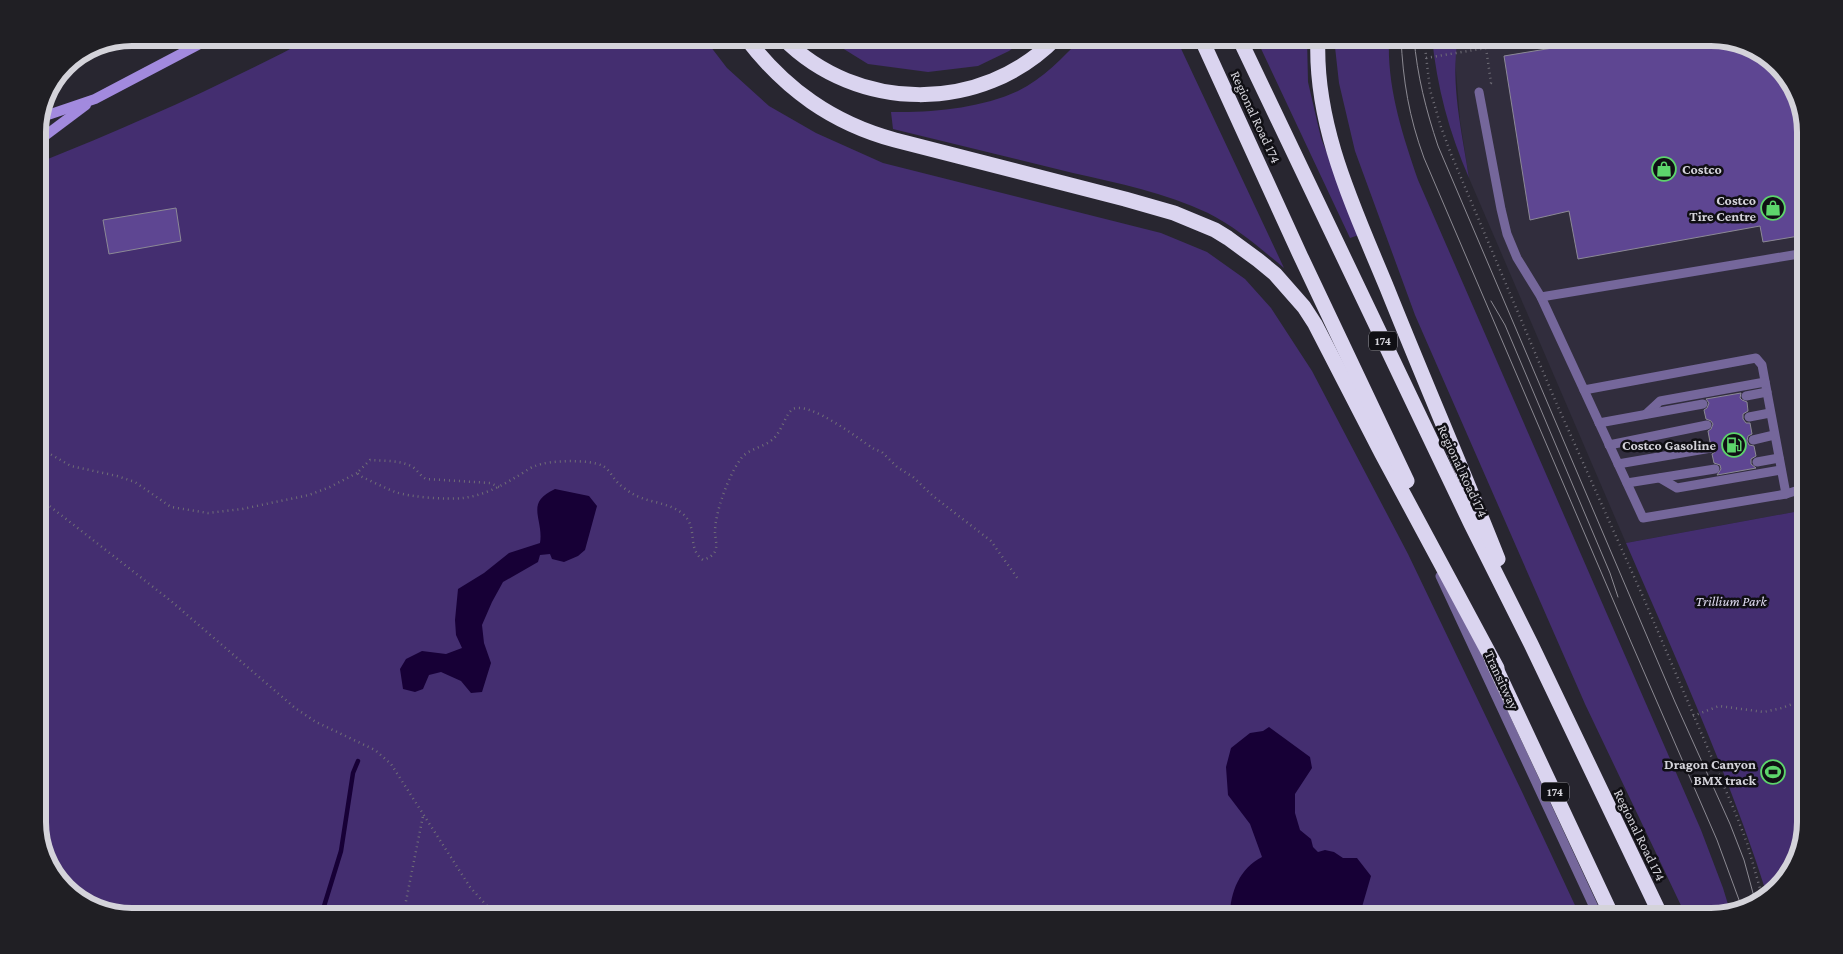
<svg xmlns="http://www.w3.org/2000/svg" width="1843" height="954" font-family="'Crimson Pro',serif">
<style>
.built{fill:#312d3d}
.green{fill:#442e70}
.water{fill:#170036}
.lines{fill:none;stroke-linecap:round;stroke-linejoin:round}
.stream{stroke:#170036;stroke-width:4.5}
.building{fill:#5e4692;stroke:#8c8996}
.path{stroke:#706e77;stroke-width:2.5;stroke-dasharray:1 4;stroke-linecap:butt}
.lane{stroke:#75679b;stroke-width:9}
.secondary{stroke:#a28ade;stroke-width:10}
.highway{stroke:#dad4ef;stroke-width:15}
.tram{stroke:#8b8992;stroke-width:1}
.labels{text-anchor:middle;stroke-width:5;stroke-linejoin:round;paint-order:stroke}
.shield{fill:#100f14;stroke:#99989f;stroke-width:1}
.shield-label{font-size:12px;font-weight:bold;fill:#d4d3da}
.street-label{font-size:14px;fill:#d4d3da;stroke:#100f14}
.poi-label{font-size:14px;font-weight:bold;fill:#d4d3da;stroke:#100f14;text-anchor:end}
.park-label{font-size:14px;font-style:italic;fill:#e0dcf1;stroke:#100f14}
.rim{fill:none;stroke:#d4d3da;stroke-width:6}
</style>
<rect width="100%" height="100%" fill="#282630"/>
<g class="built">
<path d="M 131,38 L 60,76 L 66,65 L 96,45 Z"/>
<path d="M 1458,38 L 1711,38 L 1753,47 L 1790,80 L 1805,126 L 1805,510 L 1626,543 L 1469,178 L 1460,120 L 1455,59 Z"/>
</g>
<g class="green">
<path d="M 311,38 L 704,38 L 727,68 L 769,106 L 816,133 L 883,163 L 1161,233 L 1207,252 L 1245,279 L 1271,308 L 1312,371 L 1408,554 L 1523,794 L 1580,916 L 132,916 L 90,907 L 53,874 L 38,828 L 38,163 C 131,126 223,85 311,38 Z"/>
<path d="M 826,38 L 1027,38 L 1009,51 L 978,66 L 928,72 L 868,64 Z"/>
<path d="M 1082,38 L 1176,38 L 1284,268 C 1260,248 1236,227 1208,213 C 1166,193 1118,183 1073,173 C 1013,158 953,144 893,129 L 891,112 C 932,113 981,108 1018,91 C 1043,79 1063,57 1082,38 Z"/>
<path d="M 1256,38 L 1307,38 L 1308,82 L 1321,138 L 1359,235 L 1350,238 Z"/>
<path d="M 1334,38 L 1389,38 C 1387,88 1402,133 1418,180 L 1701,830 L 1723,888 L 1730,911 L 1711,916 L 1686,916 L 1585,704 L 1415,315 L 1355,151 L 1339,83 Z"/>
<path d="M 1432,38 L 1458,38 C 1450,83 1462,132 1469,178 C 1449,132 1437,87 1432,38 Z"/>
<path d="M 1805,510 L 1805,822 L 1796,864 L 1767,895 C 1729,774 1676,659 1626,543 Z"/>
</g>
<g class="water">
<path d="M 555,489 L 589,496 L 597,506 L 585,550 L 578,556 L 564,562 L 552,559 L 550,554 L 540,555 L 538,562 L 503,582 L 492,602 L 482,625 L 484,643 L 491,663 L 482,692 L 471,693 L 461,681 L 441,672 L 429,675 L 423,689 L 415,692 L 403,689 L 400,669 L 406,659 L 422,651 L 446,654 L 462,648 L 456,635 L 455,620 L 458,589 L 484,573 L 509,553 L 540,543 C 544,519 524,503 555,489 Z"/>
<path d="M 1269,727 L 1310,757 L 1312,768 L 1295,794 L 1295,813 L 1300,830 L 1311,839 L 1313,847 L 1318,852 L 1325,850 L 1334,852 L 1343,858 L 1357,858 L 1371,876 L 1362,907 L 1363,913 L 1369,916 L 1230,916 C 1230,892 1240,868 1262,857 L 1250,824 L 1228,795 L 1226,767 L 1231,748 L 1250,733 L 1263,731 Z"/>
</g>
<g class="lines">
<path class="stream" d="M 321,916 L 341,851 L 353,773 L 358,761"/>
</g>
<g class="building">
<path d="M 1613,38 L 1711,38 L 1753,47 L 1790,80 L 1805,126 L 1805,235 L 1763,242 L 1760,226 L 1578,259 L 1569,211 L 1530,220 L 1504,56 Z"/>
<path d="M 176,208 L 181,241 L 109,254 L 103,220 Z"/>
<path d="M 1741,393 L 1740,398 L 1742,400 L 1747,402 L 1748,411 L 1743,414 L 1743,419 L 1746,423 L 1750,423 L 1752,434 L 1748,436 L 1747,441 L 1749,445 L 1754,446 L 1756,456 L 1751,459 L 1751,464 L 1756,468 L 1717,475 L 1721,469 L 1720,465 L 1714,463 L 1712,454 L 1715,452 L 1717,447 L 1715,444 L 1710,442 L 1708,431 L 1711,429 L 1713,424 L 1711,421 L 1706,419 L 1704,410 L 1707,408 L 1709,403 L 1706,399 Z"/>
</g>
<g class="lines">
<g class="path">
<path d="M 1424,38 L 1430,90 L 1441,127 L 1451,154 L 1555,400 L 1644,599 L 1735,812 L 1747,843 L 1763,899"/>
<path d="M 1486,48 L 1491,83 L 1488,85"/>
<path d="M 1426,58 L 1546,38"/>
<path d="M 38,447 L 71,466 L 117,476 L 135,482 L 171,507 L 208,513 L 242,509 L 309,495 L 330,487 L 357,473"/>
<path d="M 499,487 L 490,483 L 426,479 C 420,476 417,469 411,466 C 399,460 383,461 370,460 L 357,473 L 360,476 C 371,481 383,487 395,492 C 410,497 447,500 463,498 C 481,496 500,487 516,477 C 522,474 529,468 535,466 C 549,460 590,459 603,466 C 609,469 613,478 618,483 C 622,487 628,491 633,494 C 648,503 669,502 683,514 C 699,528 686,548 703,560 C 709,558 715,555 716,548 C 717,543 715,537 715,532 C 715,512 729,474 742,457 C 750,449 763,447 772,440 C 782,432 785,414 793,409 C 810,401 859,439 874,449 L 882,452 L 897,467 L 913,477 L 933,496 L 991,541 L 1018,579"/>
<path d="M 38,497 L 171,601 L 295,708 L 316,722 L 375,750 L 391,764 L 470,887 L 496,916"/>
<path d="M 1693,716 L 1719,706 L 1764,712 L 1782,708 L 1805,699"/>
<path d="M 403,916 L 423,816"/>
</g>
<g class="lane">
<path d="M 1479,92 L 1501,209 L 1507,234 L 1517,258 L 1541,297 L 1584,390 L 1756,358 L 1762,365 L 1786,494"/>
<path d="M 1541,297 L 1805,253"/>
<path d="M 1584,390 L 1643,518 L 1786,494 L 1805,488"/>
<path d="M 1746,396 L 1767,392"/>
<path d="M 1646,414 L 1660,401 L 1765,382"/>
<path d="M 1749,417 L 1770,413"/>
<path d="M 1599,423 L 1703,404"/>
<path d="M 1753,440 L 1774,435"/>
<path d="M 1609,445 L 1707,425"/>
<path d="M 1757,462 L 1779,458"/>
<path d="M 1618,464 L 1711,448"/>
<path d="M 1660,478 L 1677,488 L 1781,470"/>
<path d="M 1627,483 L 1715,469"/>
<path d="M 1440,576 L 1598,916"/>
</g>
<g class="secondary">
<path d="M 42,117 L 95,99 L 211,38"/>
<path d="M 38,141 L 86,105"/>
</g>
<g class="highway">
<path d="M 746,38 C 785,89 832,123 895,140 L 1125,199 L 1174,213 L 1215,230 L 1228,238 L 1258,260 L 1275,274 L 1304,307 L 1315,324 L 1382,454 L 1497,668"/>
<path d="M 783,38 C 857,113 982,114 1056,38"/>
<path d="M 1201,38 L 1301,257 L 1407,481"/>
<path d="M 1239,38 L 1471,524 L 1531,644 L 1661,916"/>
<path d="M 1318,38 C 1314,126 1354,208 1387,288 C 1423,378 1462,468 1498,559"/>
<path d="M 1492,660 L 1612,916"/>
</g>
<g class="tram">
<path d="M 1401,38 C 1403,81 1409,117 1424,158 L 1631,642 L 1717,840 L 1742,908"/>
<path d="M 1414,38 C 1417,75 1426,110 1438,146 L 1675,702 L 1730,824 L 1744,860 L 1756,904"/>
<path d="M 1491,301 L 1505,325 L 1610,573 L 1618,597"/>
</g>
</g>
<defs>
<g id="shop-ring" transform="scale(1.25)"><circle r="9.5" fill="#100f14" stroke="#5dd56c" stroke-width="1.5"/><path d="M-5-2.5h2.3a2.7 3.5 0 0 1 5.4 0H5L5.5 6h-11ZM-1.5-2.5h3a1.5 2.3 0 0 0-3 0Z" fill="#5dd56c"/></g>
<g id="fuel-ring" transform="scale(1.25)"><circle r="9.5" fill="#100f14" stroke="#5dd56c" stroke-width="1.5"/><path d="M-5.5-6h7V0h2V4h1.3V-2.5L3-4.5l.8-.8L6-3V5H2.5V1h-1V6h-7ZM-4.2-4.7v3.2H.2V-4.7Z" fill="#5dd56c"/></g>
<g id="stadium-ring" transform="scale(1.25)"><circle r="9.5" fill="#100f14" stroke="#5dd56c" stroke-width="1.5"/><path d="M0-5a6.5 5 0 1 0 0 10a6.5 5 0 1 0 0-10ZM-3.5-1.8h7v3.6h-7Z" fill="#5dd56c"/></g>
</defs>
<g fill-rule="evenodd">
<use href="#shop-ring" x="1664" y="169"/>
<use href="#shop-ring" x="1773" y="208"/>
<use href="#fuel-ring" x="1734" y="445"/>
<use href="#stadium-ring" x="1773" y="772"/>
</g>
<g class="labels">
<g class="shield">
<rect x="1369" y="331.5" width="28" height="19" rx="4"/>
<rect x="1541" y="782.5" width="28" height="19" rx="4"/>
</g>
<g class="shield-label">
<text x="1383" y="345">174</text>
<text x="1555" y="796">174</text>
</g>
<g class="street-label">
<text transform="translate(1256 117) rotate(65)" y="5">Regional Road 174</text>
<text transform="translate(1463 471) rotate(65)" y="5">Regional Road 174</text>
<text transform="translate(1502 680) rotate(65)" y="5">Transitway</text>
<text transform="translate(1640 835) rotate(64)" y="5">Regional Road 174</text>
</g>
<g class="poi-label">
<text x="1682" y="174" text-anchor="start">Costco</text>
<text x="1756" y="205">Costco<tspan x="1756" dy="16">Tire Centre</tspan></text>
<text x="1716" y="450">Costco Gasoline</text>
<text x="1756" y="769">Dragon Canyon<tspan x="1756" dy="16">BMX track</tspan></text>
</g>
<g class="park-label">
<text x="1731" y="606">Trillium Park</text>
</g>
</g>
<path d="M0 0H1843V954H0ZM132 46H1711A86 86 0 0 1 1797 132V822A86 86 0 0 1 1711 908H132A86 86 0 0 1 46 822V132A86 86 0 0 1 132 46Z" fill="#201f24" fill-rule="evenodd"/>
<path class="rim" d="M132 46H1711A86 86 0 0 1 1797 132V822A86 86 0 0 1 1711 908H132A86 86 0 0 1 46 822V132A86 86 0 0 1 132 46Z"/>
</svg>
